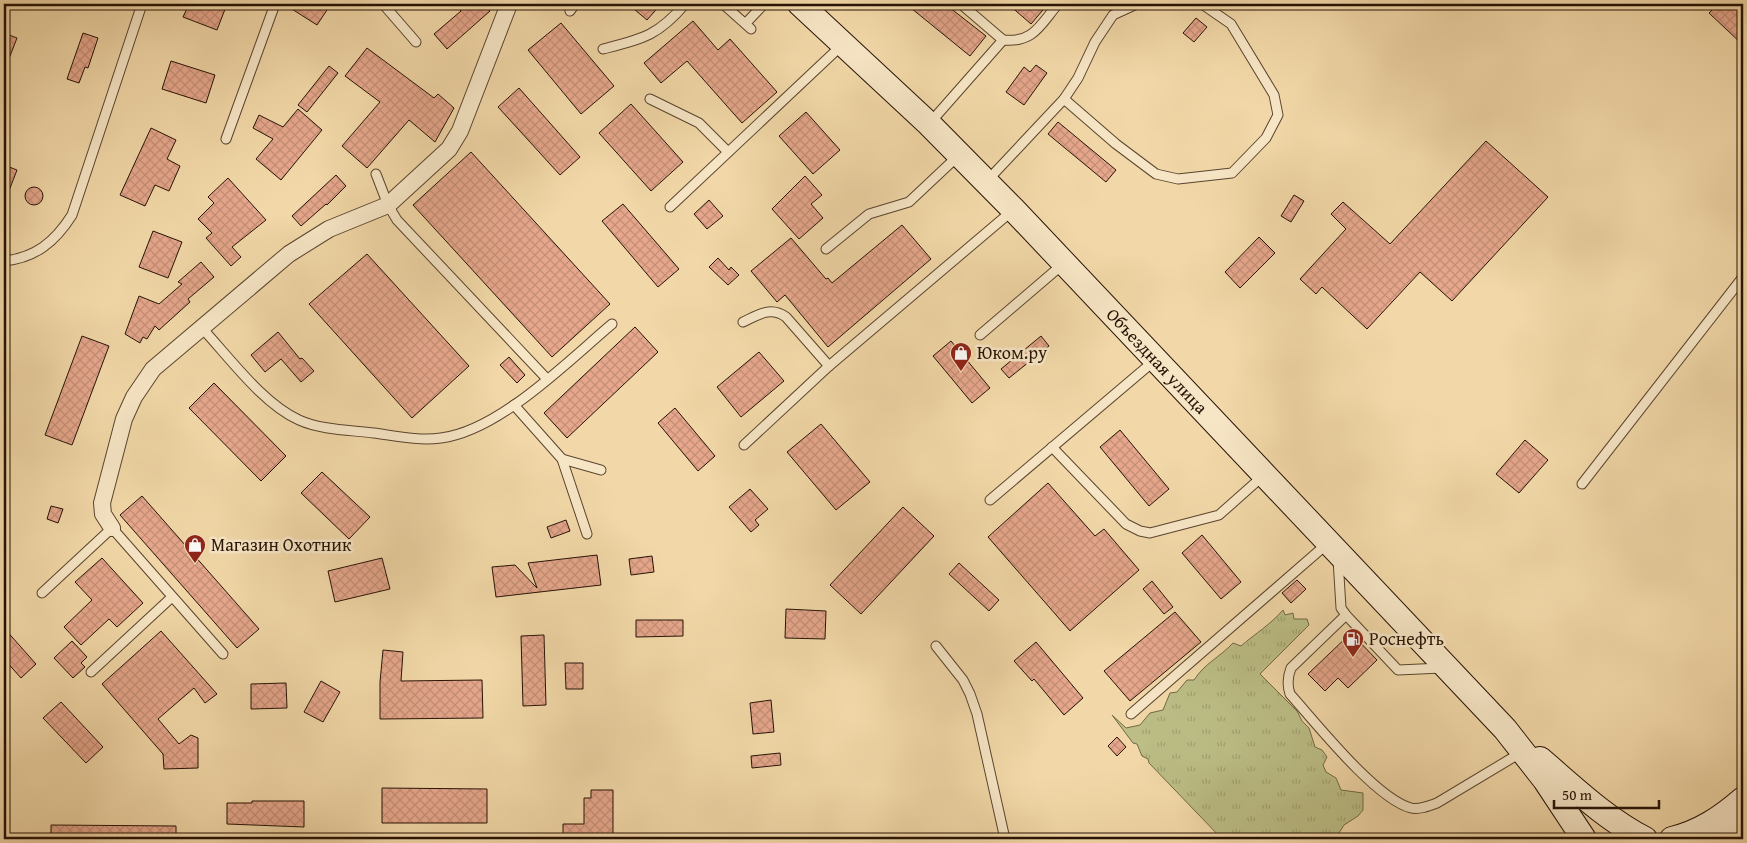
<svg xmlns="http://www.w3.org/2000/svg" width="1747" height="843" font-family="'Gentium Book Plus',serif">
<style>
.grass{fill:url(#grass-tufts);stroke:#716846}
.building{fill:url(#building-cross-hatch);stroke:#261205}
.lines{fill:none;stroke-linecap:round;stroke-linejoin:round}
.lane-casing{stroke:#59442e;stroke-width:11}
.street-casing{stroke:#59442e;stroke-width:18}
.secondary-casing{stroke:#261205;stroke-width:26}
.lane{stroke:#f7e6c6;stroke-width:9}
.street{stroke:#f7e6c6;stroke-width:16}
.secondary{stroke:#f7e6c6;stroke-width:24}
.labels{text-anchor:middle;stroke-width:5;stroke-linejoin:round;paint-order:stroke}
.poi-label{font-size:18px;fill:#261205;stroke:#f7e6c6;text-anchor:start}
.street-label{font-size:18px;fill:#261205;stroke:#f7e6c6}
</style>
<defs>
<pattern id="grass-tufts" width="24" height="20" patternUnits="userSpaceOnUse" patternTransform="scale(1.25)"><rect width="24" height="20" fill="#bcbe86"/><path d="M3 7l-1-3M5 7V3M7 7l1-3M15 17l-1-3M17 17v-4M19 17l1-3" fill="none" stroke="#a1a272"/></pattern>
<pattern id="building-cross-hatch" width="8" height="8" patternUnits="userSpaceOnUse" patternTransform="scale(1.25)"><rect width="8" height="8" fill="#e6a78c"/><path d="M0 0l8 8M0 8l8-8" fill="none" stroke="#c58f77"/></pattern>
</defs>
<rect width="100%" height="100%" fill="#f2d8a8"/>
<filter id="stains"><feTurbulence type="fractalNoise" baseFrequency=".004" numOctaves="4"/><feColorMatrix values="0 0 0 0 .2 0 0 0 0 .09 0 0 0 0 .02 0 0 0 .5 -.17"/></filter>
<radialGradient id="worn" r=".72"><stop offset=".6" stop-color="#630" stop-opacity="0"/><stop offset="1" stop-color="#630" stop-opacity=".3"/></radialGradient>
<path class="grass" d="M 1283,610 L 1285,615 L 1293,613 L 1294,619 L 1307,619 L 1309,625 L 1260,674 L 1297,711 L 1302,721 L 1309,728 L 1315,747 L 1322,750 L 1327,757 L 1323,765 L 1326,772 L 1336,778 L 1341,790 L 1363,793 L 1363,810 L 1358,816 L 1344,825 L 1337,836 L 1345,839 L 1222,839 L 1149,763 L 1148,759 L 1142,756 L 1137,744 L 1133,743 L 1112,715 L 1126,728 L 1140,725 L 1150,713 L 1163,710 L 1170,693 L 1177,692 L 1187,680 L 1194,680 C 1205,663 1220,657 1233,643 L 1241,646 C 1256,633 1270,625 1283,610 Z"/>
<g class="building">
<path d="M 189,4 L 227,4 L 217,30 L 183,17 Z"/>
<path d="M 284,4 L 331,4 L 317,25 Z"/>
<path d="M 455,4 L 483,4 L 490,11 L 447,49 L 434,34 L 461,11 Z"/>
<path d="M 628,4 L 661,4 L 647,20 Z"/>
<path d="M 906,4 L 945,4 L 986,36 L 970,56 Z"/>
<path d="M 1008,4 L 1048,4 L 1031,24 Z"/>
<path d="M 1718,4 L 1743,4 L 1743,45 L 1709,13 Z"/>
<path d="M 1196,18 L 1207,27 L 1194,42 L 1183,33 Z"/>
<path d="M 693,21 L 718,50 L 730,39 L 777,92 L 742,123 L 687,61 L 661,83 L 644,63 Z"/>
<path d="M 561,23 L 614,86 L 581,114 L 528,50 Z"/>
<path d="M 4,33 L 17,38 L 5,69 L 4,69 Z"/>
<path d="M 83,33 L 98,38 L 88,68 L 85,67 L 79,83 L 67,79 Z"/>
<path d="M 367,48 L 434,98 L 438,94 L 454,108 L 435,142 L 409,120 L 367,168 L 342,146 L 380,102 L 345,76 Z"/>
<path d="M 171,61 L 215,75 L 206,103 L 162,89 Z"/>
<path d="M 1036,65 L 1047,73 L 1024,105 L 1006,92 L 1024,67 L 1030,72 Z"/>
<path d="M 329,66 L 338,73 L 307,112 L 298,105 Z"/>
<path d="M 519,88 L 580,157 L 560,175 L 498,107 Z"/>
<path d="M 631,104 L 683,162 L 651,191 L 599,133 Z"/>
<path d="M 298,109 L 322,130 L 281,180 L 256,159 L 273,139 L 253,128 L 259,115 L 283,127 Z"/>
<path d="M 806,112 L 840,150 L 813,174 L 779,136 Z"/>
<path d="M 1058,122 L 1116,170 L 1106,182 L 1048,134 Z"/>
<path d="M 151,128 L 176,140 L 167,159 L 180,166 L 169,191 L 155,185 L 145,206 L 120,195 Z"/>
<path d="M 1486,141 L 1548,197 L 1452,301 L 1420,272 L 1367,329 L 1322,287 L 1316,294 L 1300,279 L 1346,229 L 1331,214 L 1343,202 L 1390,244 Z"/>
<path d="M 471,152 L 610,304 L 552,357 L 413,205 Z"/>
<path d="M 4,165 L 17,170 L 5,201 L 4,201 Z"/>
<path d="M 336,175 L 346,186 L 327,205 L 326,204 L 301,226 L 292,216 Z"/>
<path d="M 805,176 L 822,195 L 811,204 L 823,218 L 799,239 L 772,209 Z"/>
<path d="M 228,178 L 266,220 L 232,247 L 241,257 L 231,266 L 206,238 L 212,233 L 198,219 L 214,203 L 208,197 Z"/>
<circle cx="34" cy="196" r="9"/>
<path d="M 1294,195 L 1304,201 L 1291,222 L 1281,216 Z"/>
<path d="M 709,200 L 723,216 L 707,229 L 694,214 Z"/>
<path d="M 623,204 L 679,269 L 658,287 L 602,221 Z"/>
<path d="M 902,225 L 931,259 L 828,347 L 785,295 L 777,302 L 751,271 L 791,238 L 826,279 L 828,278 L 832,283 Z"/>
<path d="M 153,231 L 182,242 L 168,278 L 139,267 Z"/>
<path d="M 1259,237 L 1275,253 L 1240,288 L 1225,272 Z"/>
<path d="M 367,254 L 469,366 L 412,418 L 309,304 Z"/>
<path d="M 718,258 L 729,270 L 731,267 L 739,275 L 728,285 L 709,267 Z"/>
<path d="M 201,262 L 214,277 L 188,299 L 190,302 L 159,330 L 155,326 L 147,339 L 143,337 L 140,343 L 125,334 L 139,296 L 159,304 L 182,284 L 178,282 Z"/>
<path d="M 635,327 L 658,352 L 567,438 L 544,413 Z"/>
<path d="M 278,332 L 300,359 L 302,358 L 314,371 L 301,382 L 281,359 L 265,372 L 251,355 Z"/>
<path d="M 82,336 L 109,346 L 72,445 L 45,435 Z"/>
<path d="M 1041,336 L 1049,346 L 1009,378 L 1001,369 Z"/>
<path d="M 951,341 L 990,388 L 972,403 L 933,356 Z"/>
<path d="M 759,352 L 784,381 L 741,417 L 717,387 Z"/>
<path d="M 509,357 L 525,375 L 517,383 L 500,365 Z"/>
<path d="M 214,383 L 286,456 L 261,481 L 189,408 Z"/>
<path d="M 675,408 L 715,456 L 698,471 L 658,423 Z"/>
<path d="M 821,424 L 870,482 L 836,510 L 787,452 Z"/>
<path d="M 1120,430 L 1169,489 L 1149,506 L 1100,447 Z"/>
<path d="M 1525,440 L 1548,460 L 1519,493 L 1496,474 Z"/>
<path d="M 322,472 L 370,517 L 349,539 L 301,493 Z"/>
<path d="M 1048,483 L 1095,536 L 1104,529 L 1139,570 L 1070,631 L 988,537 Z"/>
<path d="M 750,489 L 768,509 L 755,520 L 759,525 L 751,532 L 729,507 Z"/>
<path d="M 142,496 L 259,629 L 237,648 L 120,515 Z"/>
<path d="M 51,506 L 63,509 L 58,523 L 47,519 Z"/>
<path d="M 903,507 L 934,536 L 861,614 L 830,585 Z"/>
<path d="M 566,520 L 570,531 L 551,538 L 547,527 Z"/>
<path d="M 1202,535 L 1241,582 L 1221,599 L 1182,553 Z"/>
<path d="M 597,555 L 601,585 L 496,597 L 492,567 L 515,565 L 537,588 L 528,563 Z"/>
<path d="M 652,556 L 654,572 L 631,575 L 629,559 Z"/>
<path d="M 102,558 L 143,603 L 117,627 L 109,619 L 81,645 L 64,627 L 92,600 L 75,582 Z"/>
<path d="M 382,558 L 390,589 L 335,602 L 328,571 Z"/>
<path d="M 959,563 L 999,600 L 989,611 L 949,574 Z"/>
<path d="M 1297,580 L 1306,589 L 1291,603 L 1282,593 Z"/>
<path d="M 1152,581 L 1173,607 L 1164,614 L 1143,589 Z"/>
<path d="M 786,609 L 826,611 L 825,639 L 785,638 Z"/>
<path d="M 1175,612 L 1201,642 L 1130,701 L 1104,671 Z"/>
<path d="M 636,620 L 683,620 L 683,636 L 636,637 Z"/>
<path d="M 4,628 L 36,664 L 21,678 L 4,659 Z"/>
<path d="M 161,631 L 217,694 L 205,703 L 194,688 L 158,719 L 179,744 L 191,735 L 198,738 L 198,768 L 164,769 L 163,754 L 102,684 Z"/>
<path d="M 1351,633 L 1377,660 L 1348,688 L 1338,678 L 1325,691 L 1308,674 Z"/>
<path d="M 544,635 L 546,705 L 523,706 L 521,636 Z"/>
<path d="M 72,641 L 87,657 L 81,663 L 85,667 L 73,678 L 54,658 Z"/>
<path d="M 1036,642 L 1083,698 L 1064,715 L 1034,679 L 1032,681 L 1014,661 Z"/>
<path d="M 383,650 L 403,652 L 401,681 L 482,680 L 483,718 L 380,719 L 380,682 Z"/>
<path d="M 565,663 L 583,663 L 583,689 L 566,689 Z"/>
<path d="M 321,681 L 340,692 L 323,722 L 304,712 Z"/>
<path d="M 286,683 L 287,708 L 251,709 L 251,684 Z"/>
<path d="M 771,700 L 774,732 L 753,734 L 750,703 Z"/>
<path d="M 61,702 L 103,747 L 86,763 L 43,718 Z"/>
<path d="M 1117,737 L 1126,747 L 1117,756 L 1108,746 Z"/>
<path d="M 780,753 L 781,765 L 752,768 L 751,756 Z"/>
<path d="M 382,788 L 487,789 L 487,823 L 382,823 Z"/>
<path d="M 591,790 L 613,790 L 613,839 L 584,839 L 584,835 L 563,835 L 563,824 L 584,824 L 584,798 L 591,798 Z"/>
<path d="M 252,801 L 304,801 L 304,827 L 227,824 L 227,803 L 252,803 Z"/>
<path d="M 51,825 L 176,826 L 176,839 L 51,839 Z"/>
</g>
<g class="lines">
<g class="lane-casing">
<g id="lane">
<path d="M 383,4 L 416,42"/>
<path d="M 723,4 L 751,29"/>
<path d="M 570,11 L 575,4"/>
<path d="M 746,23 L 764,4"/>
<path d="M 1003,40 C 1034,43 1040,25 1058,4"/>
<path d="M 603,49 C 642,39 658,36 685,4"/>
<path d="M 650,99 L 699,123 L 728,152"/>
<path d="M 1064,99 L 1116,144 L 1156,174 L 1178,179 L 1232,173 L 1266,138 L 1278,115 L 1274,95 L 1231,24 L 1202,4"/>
<path d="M 929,124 L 1003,40 L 961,4"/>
<path d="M 226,139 L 275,4"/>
<path d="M 376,174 L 388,205 L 397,220 L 547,379"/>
<path d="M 987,181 L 1064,99 L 1078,78 L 1095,42 L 1113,15 L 1137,4"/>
<path d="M 670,207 L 842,45"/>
<path d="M 826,249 L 869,214 L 909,202 L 959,155"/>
<path d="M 4,261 C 35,258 55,242 72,215 L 142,4"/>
<path d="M 743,322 C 758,315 770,306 786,317 L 829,366"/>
<path d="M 201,327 C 229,357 262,403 299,420 C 321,430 350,430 374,433 C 396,436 419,441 441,438 C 499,431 568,361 612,324"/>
<path d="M 980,335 L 1063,264"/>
<path d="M 514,405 L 562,459 L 587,534"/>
<path d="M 744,445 L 829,366 L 1012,211"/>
<path d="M 1052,447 L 1126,524 L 1140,531 L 1150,533 L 1219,515 L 1264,475"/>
<path d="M 562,459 L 601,470"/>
<path d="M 1582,484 L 1743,277"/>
<path d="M 990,500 L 1154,361"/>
<path d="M 1338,559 L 1341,608 L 1346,615 L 1398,670 L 1442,668"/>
<path d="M 42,593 L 112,528 L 223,654"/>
<path d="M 1346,615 L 1291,668 C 1287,678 1287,685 1290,694 C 1316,723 1376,799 1411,808 C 1419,810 1429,806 1437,803 L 1522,752"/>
<path d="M 936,646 L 963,680 L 970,694 L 977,714 L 1005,839"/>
<path d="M 91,672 L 172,597"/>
<path d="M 1131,714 L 1328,543"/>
<path d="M 467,839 L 469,839"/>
</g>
</g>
<g class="street-casing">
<path id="street" d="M 112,528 L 103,514 L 102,503 L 124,419 L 134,397 L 153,369 L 289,254 L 329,229 L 388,205 L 449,149 L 460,131 L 509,4"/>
</g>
<g class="secondary-casing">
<g id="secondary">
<path id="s1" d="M 800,4 L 929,124 L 1014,210 L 1505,729 L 1545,780 L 1584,839"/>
<path d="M 1540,759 C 1574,788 1606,819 1645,839"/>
<path d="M 1672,839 C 1700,832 1721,818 1743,799"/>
<path d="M 1725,839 L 1743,813"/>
</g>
</g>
<use href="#lane" class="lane"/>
<use href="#street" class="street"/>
<use href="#secondary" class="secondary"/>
</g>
<defs>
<g id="shop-pin" transform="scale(1.125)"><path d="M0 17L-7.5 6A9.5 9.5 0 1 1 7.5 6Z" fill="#8f2418" stroke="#f7e6c6"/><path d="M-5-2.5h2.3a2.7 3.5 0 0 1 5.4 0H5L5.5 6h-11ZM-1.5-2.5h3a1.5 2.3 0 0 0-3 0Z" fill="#fff"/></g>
<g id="fuel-pin" transform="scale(1.125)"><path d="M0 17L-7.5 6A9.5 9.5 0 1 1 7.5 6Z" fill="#8f2418" stroke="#f7e6c6"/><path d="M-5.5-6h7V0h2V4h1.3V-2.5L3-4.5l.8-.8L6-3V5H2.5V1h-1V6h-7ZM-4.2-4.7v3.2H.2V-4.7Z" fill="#fff"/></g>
</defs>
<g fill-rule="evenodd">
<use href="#shop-pin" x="961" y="353"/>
<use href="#shop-pin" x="195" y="545"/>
<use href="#fuel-pin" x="1353" y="639"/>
</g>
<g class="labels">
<g class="poi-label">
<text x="977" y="359">Юком.ру</text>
<text x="211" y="551">Магазин Охотник</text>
<text x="1369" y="645">Роснефть</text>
</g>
<g class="street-label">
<text dy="6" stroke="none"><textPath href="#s1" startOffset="505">Объездная улица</textPath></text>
</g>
</g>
<rect width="1747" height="843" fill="none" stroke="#f2d8a8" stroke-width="20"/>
<rect x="5" y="5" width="1737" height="833" fill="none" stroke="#261205" stroke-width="2.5"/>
<rect x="10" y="10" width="1727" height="823" fill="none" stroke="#261205"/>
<path d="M1554 800v8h105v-8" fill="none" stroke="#261205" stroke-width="2.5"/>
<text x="1562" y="800" font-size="15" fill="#261205" stroke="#f7e6c6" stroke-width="4" paint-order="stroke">50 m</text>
<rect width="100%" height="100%" filter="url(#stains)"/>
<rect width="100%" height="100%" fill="url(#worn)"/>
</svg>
